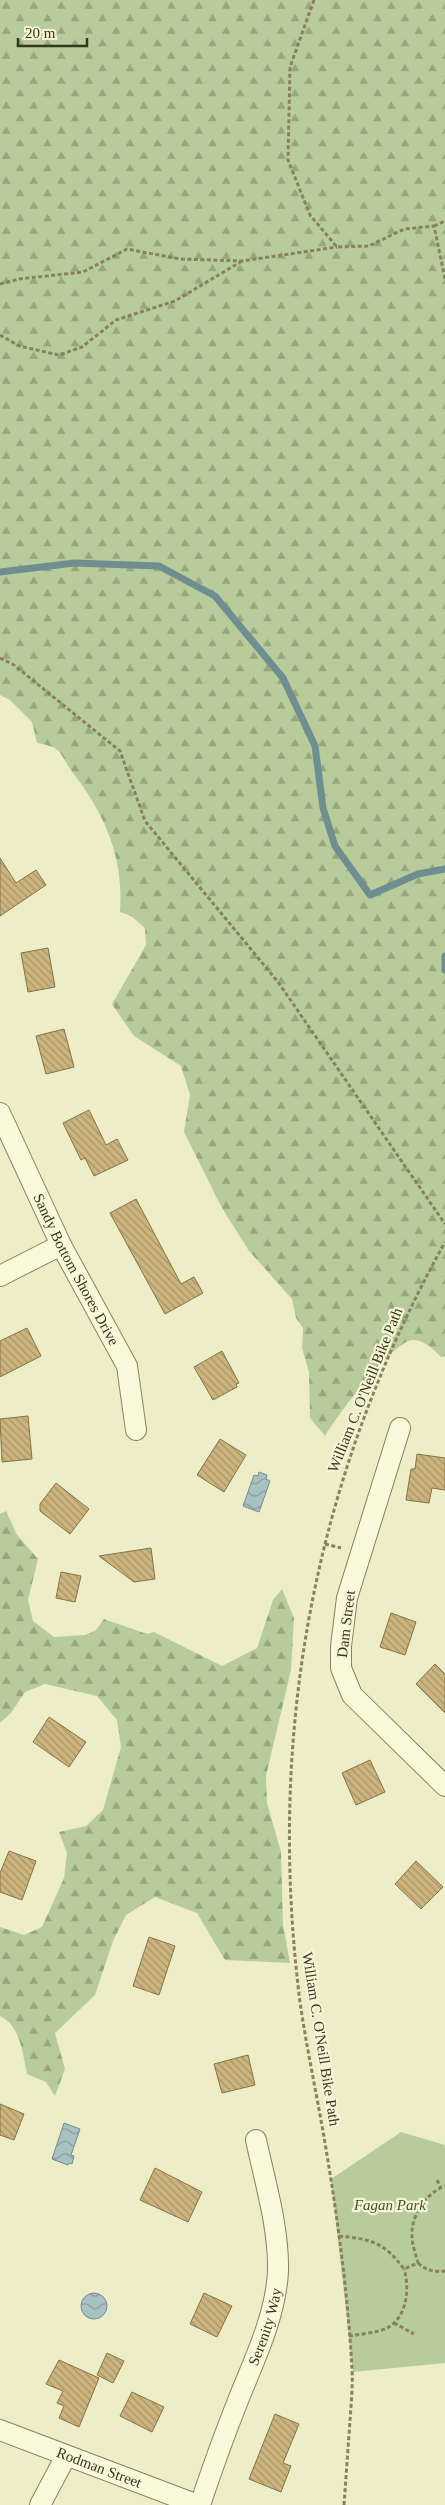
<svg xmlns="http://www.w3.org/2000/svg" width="445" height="2505" font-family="'Times New Roman',serif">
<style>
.forest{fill:url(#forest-firs)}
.park{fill:#b8cc9b}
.water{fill:url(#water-waves);stroke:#6f8e90}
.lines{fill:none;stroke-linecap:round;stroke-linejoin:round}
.stream{stroke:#6f8e90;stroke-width:7}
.building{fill:url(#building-back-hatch);stroke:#877243}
.street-casing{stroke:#89815d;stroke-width:22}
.path{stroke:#89815d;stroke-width:3;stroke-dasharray:4 2.5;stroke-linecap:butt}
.street{stroke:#f8f8da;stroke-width:20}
.labels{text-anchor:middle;stroke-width:4.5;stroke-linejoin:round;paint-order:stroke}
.street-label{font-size:15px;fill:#393420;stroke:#f5f5d6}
.park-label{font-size:15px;font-style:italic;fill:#3c5527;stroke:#f5f5d6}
</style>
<defs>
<pattern id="forest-firs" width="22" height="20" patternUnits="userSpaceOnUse" patternTransform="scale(1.25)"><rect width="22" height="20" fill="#b8cc9b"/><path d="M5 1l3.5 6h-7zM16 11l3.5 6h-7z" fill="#97a67e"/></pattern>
<pattern id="water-waves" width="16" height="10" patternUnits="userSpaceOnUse" patternTransform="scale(1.25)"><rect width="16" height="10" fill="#a8c1c1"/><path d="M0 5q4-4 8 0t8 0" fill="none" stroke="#8a9e9c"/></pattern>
<pattern id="building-back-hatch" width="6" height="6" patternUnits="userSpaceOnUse" patternTransform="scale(1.25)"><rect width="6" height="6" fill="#cbb47e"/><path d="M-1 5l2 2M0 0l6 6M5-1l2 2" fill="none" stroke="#a69367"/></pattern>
</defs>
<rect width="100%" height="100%" fill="#ededc7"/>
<g class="forest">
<path d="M 0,0 L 445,0 L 445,1356 L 441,1357 C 434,1350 424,1339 412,1340 C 391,1343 337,1416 325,1436 L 310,1418 L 309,1372 L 302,1348 L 303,1328 L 296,1318 L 292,1299 L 249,1251 L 222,1208 L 184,1132 L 190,1095 L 181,1066 L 134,1036 L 112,1004 L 146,945 L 145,928 L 131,916 L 120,912 C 124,857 105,815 73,773 C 58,753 65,748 37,743 L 32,722 L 10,700 L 0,695 Z"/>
<path d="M 6,1511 L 17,1535 L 38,1559 L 28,1600 L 33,1621 L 54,1637 L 85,1635 L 95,1631 L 104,1619 L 147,1634 L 154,1632 L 222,1666 L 257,1648 L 273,1600 L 282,1589 L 294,1618 L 291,1670 L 266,1776 L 267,1803 L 281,1852 L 283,1925 L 290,1963 L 225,1960 L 197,1913 L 155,1897 L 126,1915 L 113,1941 L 95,1995 L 55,2033 L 65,2069 L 55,2096 L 46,2082 L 27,2074 C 23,2054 20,2025 0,2016 L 0,1927 L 24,1935 L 42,1927 L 64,1878 L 67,1853 L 59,1832 L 86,1826 L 103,1810 L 121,1747 L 117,1720 L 97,1696 L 45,1684 L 25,1692 L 11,1713 L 0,1723 L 0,1514 Z"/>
</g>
<path class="park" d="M 401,2132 L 445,2145 L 445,2363 L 353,2372 L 331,2179 Z"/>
<g class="water">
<path d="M 259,1472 L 267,1475 L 266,1479 L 270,1481 L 259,1512 L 243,1506 L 254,1475 L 258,1476 Z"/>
<path d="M 64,2123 L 80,2129 L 71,2155 L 74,2156 L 72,2164 L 69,2163 L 68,2165 L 52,2159 Z"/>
<circle cx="94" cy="2306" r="13"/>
</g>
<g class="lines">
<g class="stream">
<path d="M 0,572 L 74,563 L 159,566 L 215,596 L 283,678 L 315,746 L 323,808 L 335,846 L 370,895 L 418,874 L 445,869"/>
<path d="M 445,956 L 445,970"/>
</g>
</g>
<g class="building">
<path d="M 0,858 L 16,883 L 36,870 L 46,885 L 0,916 Z"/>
<path d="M 48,948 L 55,987 L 28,992 L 21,953 Z"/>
<path d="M 64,1029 L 74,1067 L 46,1074 L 36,1036 Z"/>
<path d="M 89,1110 L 106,1145 L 117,1139 L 128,1160 L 94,1176 L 85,1158 L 81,1160 L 63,1123 Z"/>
<path d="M 136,1199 L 181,1284 L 194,1277 L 203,1293 L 165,1314 L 110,1213 Z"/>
<path d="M 27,1328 L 41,1356 L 0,1377 L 0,1341 Z"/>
<path d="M 222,1351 L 239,1383 L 236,1384 L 237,1387 L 213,1400 L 194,1367 Z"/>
<path d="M 28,1416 L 32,1459 L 2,1462 L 0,1419 Z"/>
<path d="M 220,1439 L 246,1455 L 224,1492 L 197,1475 Z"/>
<path d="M 417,1454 L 445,1458 L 445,1490 L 432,1488 L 429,1503 L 406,1500 L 411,1469 L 415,1469 Z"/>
<path d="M 56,1483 L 89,1509 L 70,1534 L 40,1511 L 40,1504 Z"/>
<path d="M 151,1548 L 155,1579 L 134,1582 L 99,1556 Z"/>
<path d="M 61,1572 L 81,1576 L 75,1602 L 56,1598 Z"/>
<path d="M 391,1613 L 416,1622 L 405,1655 L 380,1647 Z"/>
<path d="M 435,1664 L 445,1674 L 445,1713 L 416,1684 Z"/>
<path d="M 49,1717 L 86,1742 L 69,1767 L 33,1742 Z"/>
<path d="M 370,1760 L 385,1792 L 356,1805 L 342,1773 Z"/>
<path d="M 9,1851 L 36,1861 L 22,1900 L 0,1892 L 0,1873 Z"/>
<path d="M 416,1861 L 443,1887 L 421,1909 L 395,1884 Z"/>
<path d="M 149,1937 L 175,1946 L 159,1995 L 133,1986 Z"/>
<path d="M 248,2055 L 255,2085 L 222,2093 L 214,2064 Z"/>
<path d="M 0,2104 L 24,2114 L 14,2140 L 0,2135 Z"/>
<path d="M 155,2168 L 202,2192 L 188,2222 L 140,2200 Z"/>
<path d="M 204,2293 L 232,2306 L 217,2337 L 190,2324 Z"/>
<path d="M 107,2353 L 124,2361 L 113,2383 L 97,2375 Z"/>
<path d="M 59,2360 L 99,2378 L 79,2427 L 59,2418 L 64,2406 L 57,2403 L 63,2391 L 46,2384 Z"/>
<path d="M 132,2392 L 164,2407 L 152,2432 L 120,2416 Z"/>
<path d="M 275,2414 L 299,2424 L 283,2463 L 291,2466 L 281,2492 L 249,2479 Z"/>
</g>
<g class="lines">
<g class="street-casing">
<g id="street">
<path id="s1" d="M 0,1113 L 61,1245 L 127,1366 L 136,1430"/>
<path d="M 0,1276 L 61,1245"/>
<path d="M 400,1428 L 347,1598 L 341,1646 L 341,1668 L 352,1695 L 445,1786"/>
<path id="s2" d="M 0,2430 L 198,2505"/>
<path d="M 40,2505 L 66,2456"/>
<path id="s3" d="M 200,2505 C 212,2469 225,2433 239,2398 C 255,2358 276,2315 278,2271 C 279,2228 265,2182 256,2140"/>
</g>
</g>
<g class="path">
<path d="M 314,0 L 290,67 L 288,160 L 310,215 L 337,247 L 369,246 L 404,229 L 434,226 L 445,279"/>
<path d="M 434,226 L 445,221"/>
<path d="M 0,284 L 19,279 L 83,272 L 127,249 L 180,259 L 242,261 L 337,247"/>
<path d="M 0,335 L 19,346 L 59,355 L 82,347 L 116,320 L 175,301 L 242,261"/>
<path d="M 0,658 L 14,665 L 120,751 L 145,821 L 278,982 L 445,1224"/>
<path d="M 325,1544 L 341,1548"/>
<path d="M 437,2180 L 441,2188"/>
<path d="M 339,2236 C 371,2239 384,2242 404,2269 L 418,2263 C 416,2255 412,2245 412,2236 C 411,2215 426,2193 445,2186"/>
<path d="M 418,2263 C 427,2271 433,2272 445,2271"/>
<path d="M 394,2323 L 414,2334"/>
<path d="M 349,2336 C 361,2334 376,2333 387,2328 C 407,2318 410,2288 404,2269"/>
<path d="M 344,2505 C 346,2477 348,2449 350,2421 C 351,2404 353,2386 352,2369 C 348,2295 338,2221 326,2149 C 318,2100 307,2051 300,2002 C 266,1733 314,1478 445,1242"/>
</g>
<use href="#street" class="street"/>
</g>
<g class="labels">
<g class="street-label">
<text dy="5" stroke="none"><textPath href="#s1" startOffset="174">Sandy Bottom Shores Drive</textPath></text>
<text transform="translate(365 1390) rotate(-68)" y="5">William C. O'Neill Bike Path</text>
<text transform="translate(346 1624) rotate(-83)" y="5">Dam Street</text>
<text transform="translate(321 2039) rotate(81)" y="5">William C. O'Neill Bike Path</text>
<text dy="5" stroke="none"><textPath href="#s3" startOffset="190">Serenity Way</textPath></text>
<text dy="5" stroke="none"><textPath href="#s2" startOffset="106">Rodman Street</textPath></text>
</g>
<g class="park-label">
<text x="390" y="2210">Fagan Park</text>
</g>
</g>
<path d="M18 38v8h69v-8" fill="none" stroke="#393420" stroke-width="2.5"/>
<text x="25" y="38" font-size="15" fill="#393420" stroke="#f5f5d6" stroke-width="4" paint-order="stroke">20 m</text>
</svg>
